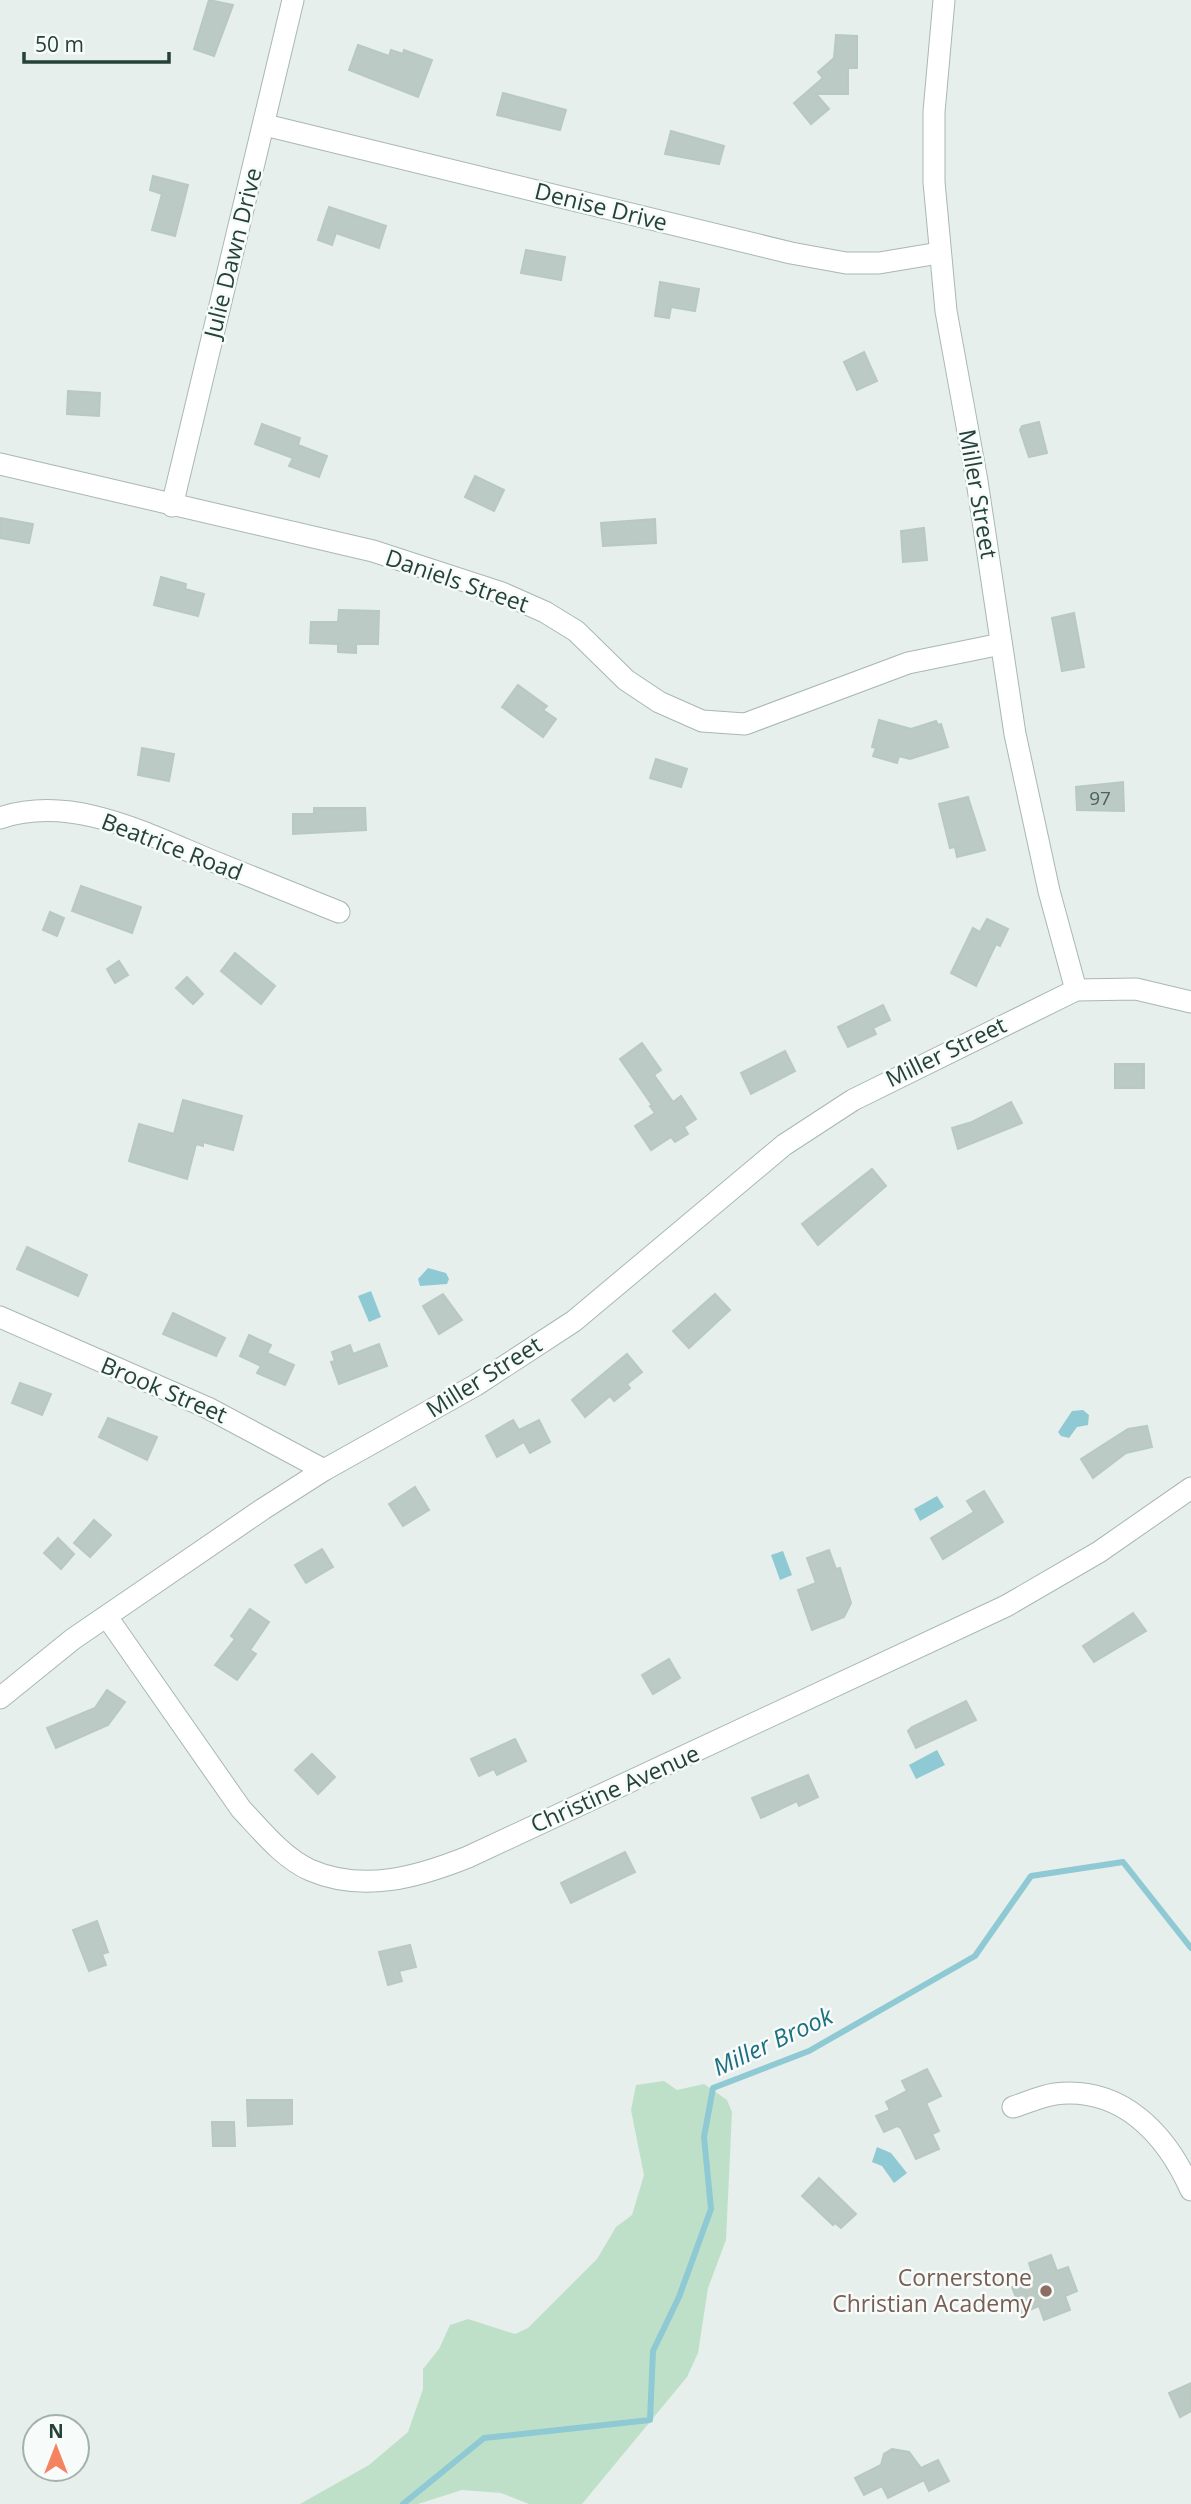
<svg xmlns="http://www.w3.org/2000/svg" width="1191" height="2504" font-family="'Open Sans',sans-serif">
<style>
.green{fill:#bfe0c8}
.water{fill:#8ec9d4}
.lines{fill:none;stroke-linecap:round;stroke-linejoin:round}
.stream{stroke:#8ec9d4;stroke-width:6}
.building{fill:#bbcac4;stroke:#b8c9c2;stroke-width:2}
.minor-casing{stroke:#a8b8b2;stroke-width:23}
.minor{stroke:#fff;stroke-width:21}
.education-dot{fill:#8d6e63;stroke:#f7fbf9;stroke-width:2.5}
.labels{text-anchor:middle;stroke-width:5;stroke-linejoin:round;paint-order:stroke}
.number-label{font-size:19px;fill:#4a645c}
.street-label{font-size:23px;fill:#24423a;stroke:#f7fbf9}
.education-label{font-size:23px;fill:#785e54;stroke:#f7fbf9;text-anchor:end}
.water-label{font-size:24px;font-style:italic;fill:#1c6f80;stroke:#f7fbf9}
</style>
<rect width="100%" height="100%" fill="#e6efeb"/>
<path class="green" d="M 664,2081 L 677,2090 L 704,2084 L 727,2100 L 732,2112 L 726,2240 L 708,2288 L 698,2353 L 687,2377 L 582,2504 L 529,2504 L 501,2493 L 462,2490 L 418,2504 L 300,2504 L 369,2465 L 408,2432 L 423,2389 L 423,2369 L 439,2349 L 450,2325 L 468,2319 L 515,2334 L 528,2328 L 597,2259 L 616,2227 L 632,2215 L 644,2175 L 631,2110 L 636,2085 Z"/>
<g class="water">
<path d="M 428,1268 L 446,1273 L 449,1279 L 447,1284 L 420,1286 L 418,1279 Z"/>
<path d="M 371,1291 L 381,1317 L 369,1322 L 358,1296 Z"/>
<path d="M 1083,1410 L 1089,1415 L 1088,1425 L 1077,1427 L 1069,1438 L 1061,1436 L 1058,1432 L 1072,1411 Z"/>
<path d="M 937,1496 L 944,1507 L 920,1521 L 914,1509 Z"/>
<path d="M 783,1551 L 792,1575 L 780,1580 L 771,1555 Z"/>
<path d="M 937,1750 L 945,1765 L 916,1779 L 909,1765 Z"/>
<path d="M 877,2147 L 891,2153 L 907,2173 L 894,2183 L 882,2166 L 872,2162 Z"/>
</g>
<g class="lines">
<path class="stream" d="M 403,2504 L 484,2438 L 650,2420 L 653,2351 L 679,2297 L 711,2209 L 704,2137 L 713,2088 L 809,2051 L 975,1956 L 1031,1876 L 1123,1862 L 1191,1948"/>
</g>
<g class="building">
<path d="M 209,0 L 233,5 L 214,56 L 194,49 Z"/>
<path d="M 836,35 L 857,36 L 857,68 L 848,68 L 848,94 L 816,94 L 829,109 L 811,124 L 794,103 L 823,78 L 818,72 L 834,58 Z"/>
<path d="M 358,45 L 389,56 L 391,50 L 403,54 L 404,50 L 432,60 L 418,97 L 349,70 Z"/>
<path d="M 503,93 L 566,110 L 560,130 L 497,115 Z"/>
<path d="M 671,131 L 724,146 L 719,164 L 665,154 Z"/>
<path d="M 153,176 L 188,185 L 175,236 L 152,230 L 162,194 L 150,190 Z"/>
<path d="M 329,207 L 386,226 L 379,248 L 336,233 L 332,245 L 318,240 Z"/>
<path d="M 526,250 L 565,257 L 561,280 L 521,273 Z"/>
<path d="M 660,282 L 699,289 L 695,311 L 671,307 L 669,318 L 655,316 Z"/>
<path d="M 864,352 L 877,381 L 857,390 L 844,362 Z"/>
<path d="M 68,391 L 100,393 L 99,416 L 67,414 Z"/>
<path d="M 1039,422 L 1047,453 L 1029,457 L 1020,430 L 1022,426 Z"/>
<path d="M 262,424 L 300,438 L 298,445 L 327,456 L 319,477 L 289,466 L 293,458 L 255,444 Z"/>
<path d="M 475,476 L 504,490 L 494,511 L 465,497 Z"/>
<path d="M 0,518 L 33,524 L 29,543 L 0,538 Z"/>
<path d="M 655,519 L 656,543 L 603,546 L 601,523 Z"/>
<path d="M 924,528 L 927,560 L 903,562 L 901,531 Z"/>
<path d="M 161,577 L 186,584 L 185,589 L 204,594 L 198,616 L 154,605 Z"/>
<path d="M 339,610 L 379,611 L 378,644 L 356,644 L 356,653 L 338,652 L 338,644 L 310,643 L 311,622 L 338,622 Z"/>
<path d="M 1074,613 L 1084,667 L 1062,671 L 1052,618 Z"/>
<path d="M 518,685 L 547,706 L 543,710 L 556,719 L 543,737 L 502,707 Z"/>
<path d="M 879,720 L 911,729 L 936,721 L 938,725 L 941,724 L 948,747 L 910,759 L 899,756 L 897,763 L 873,756 L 876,748 L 872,747 Z"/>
<path d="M 142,748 L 174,754 L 169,781 L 138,775 Z"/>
<path d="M 656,759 L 687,769 L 681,787 L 650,778 Z"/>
<path d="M 1123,782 L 1124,811 L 1077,810 L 1076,787 Z"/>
<path d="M 968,797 L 985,850 L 957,857 L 955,847 L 950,848 L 939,804 Z"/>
<path d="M 314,808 L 365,808 L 366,830 L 293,834 L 293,814 L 314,814 Z"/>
<path d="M 81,886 L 141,907 L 132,933 L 72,911 Z"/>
<path d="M 50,912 L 64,918 L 57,936 L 43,930 Z"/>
<path d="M 987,919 L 1008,929 L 1000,946 L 996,944 L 976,986 L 951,973 L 973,928 L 980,932 Z"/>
<path d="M 235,953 L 275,986 L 261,1004 L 221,971 Z"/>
<path d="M 119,961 L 128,975 L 115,983 L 107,969 Z"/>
<path d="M 187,977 L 203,994 L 193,1004 L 176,988 Z"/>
<path d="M 883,1005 L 890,1020 L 873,1028 L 876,1034 L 848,1047 L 838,1027 Z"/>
<path d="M 642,1043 L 661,1070 L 654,1075 L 673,1102 L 681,1096 L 696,1119 L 684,1127 L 688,1134 L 675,1142 L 671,1137 L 651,1150 L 635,1126 L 655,1113 L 650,1106 L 652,1105 L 620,1059 Z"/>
<path d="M 785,1051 L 795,1071 L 751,1094 L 741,1073 Z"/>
<rect x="1115" y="1064" width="29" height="24"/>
<path d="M 183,1100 L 242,1116 L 233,1150 L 203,1142 L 203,1146 L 196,1144 L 187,1179 L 129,1161 L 139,1124 L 174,1134 Z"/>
<path d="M 1011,1102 L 1022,1123 L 958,1149 L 952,1128 L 972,1122 Z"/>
<path d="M 872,1169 L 886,1186 L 818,1245 L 802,1224 Z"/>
<path d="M 27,1247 L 87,1275 L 78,1296 L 17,1269 Z"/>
<path d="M 443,1294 L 462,1320 L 439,1334 L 423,1306 Z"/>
<path d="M 715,1294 L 730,1310 L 689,1348 L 673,1331 Z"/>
<path d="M 173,1313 L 225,1338 L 216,1356 L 163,1334 Z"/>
<path d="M 249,1335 L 271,1345 L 267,1353 L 294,1365 L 285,1385 L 257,1373 L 261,1366 L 240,1356 Z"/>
<path d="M 379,1344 L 387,1366 L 339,1384 L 331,1362 L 335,1361 L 332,1352 L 350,1345 L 353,1354 Z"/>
<path d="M 627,1354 L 642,1372 L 627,1384 L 630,1388 L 614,1401 L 610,1396 L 585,1417 L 572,1400 Z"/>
<path d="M 20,1383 L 51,1394 L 42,1415 L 12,1403 Z"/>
<path d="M 108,1418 L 157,1437 L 147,1460 L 99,1437 Z"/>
<path d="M 513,1420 L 519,1430 L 539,1420 L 550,1442 L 530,1453 L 524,1442 L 497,1457 L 486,1436 Z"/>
<path d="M 1147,1426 L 1152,1447 L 1126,1453 L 1093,1478 L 1081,1459 L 1128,1429 Z"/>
<path d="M 415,1487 L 429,1510 L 403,1526 L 389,1504 Z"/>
<path d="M 984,1491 L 1003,1522 L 943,1559 L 931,1538 L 974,1512 L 967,1501 Z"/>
<path d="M 94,1520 L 111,1535 L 90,1557 L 74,1543 Z"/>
<path d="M 58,1538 L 74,1554 L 61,1569 L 44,1553 Z"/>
<path d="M 322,1549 L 333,1567 L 306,1583 L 295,1565 Z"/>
<path d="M 829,1550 L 836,1569 L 840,1568 L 851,1603 L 844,1617 L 812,1630 L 798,1590 L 816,1583 L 807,1558 Z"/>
<path d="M 250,1609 L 269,1622 L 250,1650 L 256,1654 L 237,1680 L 215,1665 L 235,1639 L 231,1636 Z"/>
<path d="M 1133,1613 L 1146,1631 L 1094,1662 L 1083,1646 Z"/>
<path d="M 669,1659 L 680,1678 L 653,1694 L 642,1675 Z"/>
<path d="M 107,1690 L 125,1702 L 108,1725 L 56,1748 L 47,1728 L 95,1708 Z"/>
<path d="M 966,1701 L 976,1720 L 916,1748 L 908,1731 L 912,1727 Z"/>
<path d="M 515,1739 L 526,1761 L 497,1775 L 494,1769 L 479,1776 L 471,1759 Z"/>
<path d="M 312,1754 L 335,1777 L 318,1794 L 295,1770 Z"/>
<path d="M 808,1775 L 818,1797 L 799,1806 L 797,1801 L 761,1818 L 752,1798 Z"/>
<path d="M 625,1852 L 635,1872 L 571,1903 L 561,1883 Z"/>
<path d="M 97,1921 L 108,1952 L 102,1954 L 106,1965 L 89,1971 L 73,1930 Z"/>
<path d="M 410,1945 L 416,1967 L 399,1971 L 402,1981 L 388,1985 L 379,1952 Z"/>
<path d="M 927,2069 L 941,2096 L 926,2103 L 939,2131 L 932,2134 L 939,2149 L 916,2159 L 901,2128 L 897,2126 L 884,2132 L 876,2116 L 890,2110 L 886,2102 L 907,2091 L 902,2081 Z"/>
<path d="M 247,2100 L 292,2100 L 292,2124 L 248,2126 Z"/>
<path d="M 212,2122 L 234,2122 L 235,2146 L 213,2146 Z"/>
<path d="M 819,2178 L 856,2214 L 841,2228 L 835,2223 L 833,2225 L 802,2196 Z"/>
<path d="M 1051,2255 L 1057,2271 L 1068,2267 L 1077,2291 L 1065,2296 L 1070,2310 L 1044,2320 L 1039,2306 L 1022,2313 L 1012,2287 L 1034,2279 L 1029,2263 Z"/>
<path d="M 1191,2383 L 1191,2411 L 1180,2417 L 1169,2393 Z"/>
<path d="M 892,2449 L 909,2452 L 921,2468 L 938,2460 L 949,2481 L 929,2491 L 924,2480 L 888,2498 L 882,2486 L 864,2495 L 855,2478 L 881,2465 L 884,2454 Z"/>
</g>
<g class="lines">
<g class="minor-casing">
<g id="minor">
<path d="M 944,0 L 934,112 L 934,182 L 946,311 L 977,481 L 1015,734 L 1049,891 L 1076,990"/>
<path d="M 265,125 L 791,253 L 846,263 L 879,263 L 939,253"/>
<path d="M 0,464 L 373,551 L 502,593 L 545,612 L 576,631 L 626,680 L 659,702 L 702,721 L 745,724 L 908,663 L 1001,644"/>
<path d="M 172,506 L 293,0"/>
<path d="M 0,818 C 71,794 145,833 210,860 C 253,877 296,895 339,912"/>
<path d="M 0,1317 L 208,1408 L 324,1470"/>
<path d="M 107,1617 L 241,1809 C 261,1830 283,1858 310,1870 C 363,1893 418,1877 468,1857 L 1006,1606 L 1099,1552 L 1191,1488"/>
<path d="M 0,1698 L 73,1639 L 263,1509 L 324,1470 L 476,1385 L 574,1321 L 784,1145 L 853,1100 L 1076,990 L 1136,989 L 1191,1002"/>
<path d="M 1013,2107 C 1026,2103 1041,2096 1055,2094 C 1122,2086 1166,2134 1191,2190"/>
</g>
</g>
<use href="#minor" class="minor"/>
</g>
<circle class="education-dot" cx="1046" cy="2291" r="7"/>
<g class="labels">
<g class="number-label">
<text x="1100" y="805">97</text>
</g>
<g class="street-label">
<text transform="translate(601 207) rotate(14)" y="8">Denise Drive</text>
<text transform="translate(233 253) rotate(-76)" y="8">Julie Dawn Drive</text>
<text transform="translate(978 494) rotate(80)" y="8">Miller Street</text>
<text transform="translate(457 581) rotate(19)" y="8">Daniels Street</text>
<text transform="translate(172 847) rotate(21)" y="8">Beatrice Road</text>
<text transform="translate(946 1052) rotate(-26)" y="8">Miller Street</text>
<text transform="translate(484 1377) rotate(-32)" y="8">Miller Street</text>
<text transform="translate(164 1390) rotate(23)" y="8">Brook Street</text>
<text transform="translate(615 1789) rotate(-24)" y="8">Christine Avenue</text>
</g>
<g class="education-label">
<text x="1032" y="2286">Cornerstone<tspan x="1032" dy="26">Christian Academy</tspan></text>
</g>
<g class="water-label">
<text transform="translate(773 2042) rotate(-25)" y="8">Miller Brook</text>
</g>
</g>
<g transform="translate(56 2448)"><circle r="33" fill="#f7fbf9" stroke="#a3b1ad" stroke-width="2"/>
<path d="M0-5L12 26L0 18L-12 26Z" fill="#f4845f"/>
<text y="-10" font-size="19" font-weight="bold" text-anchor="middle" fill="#24423a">N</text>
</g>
<path d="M24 52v10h145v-10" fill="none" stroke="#24423a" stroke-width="3.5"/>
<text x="35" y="52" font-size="21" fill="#24423a" stroke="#f7fbf9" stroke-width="5" paint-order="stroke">50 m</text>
</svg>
